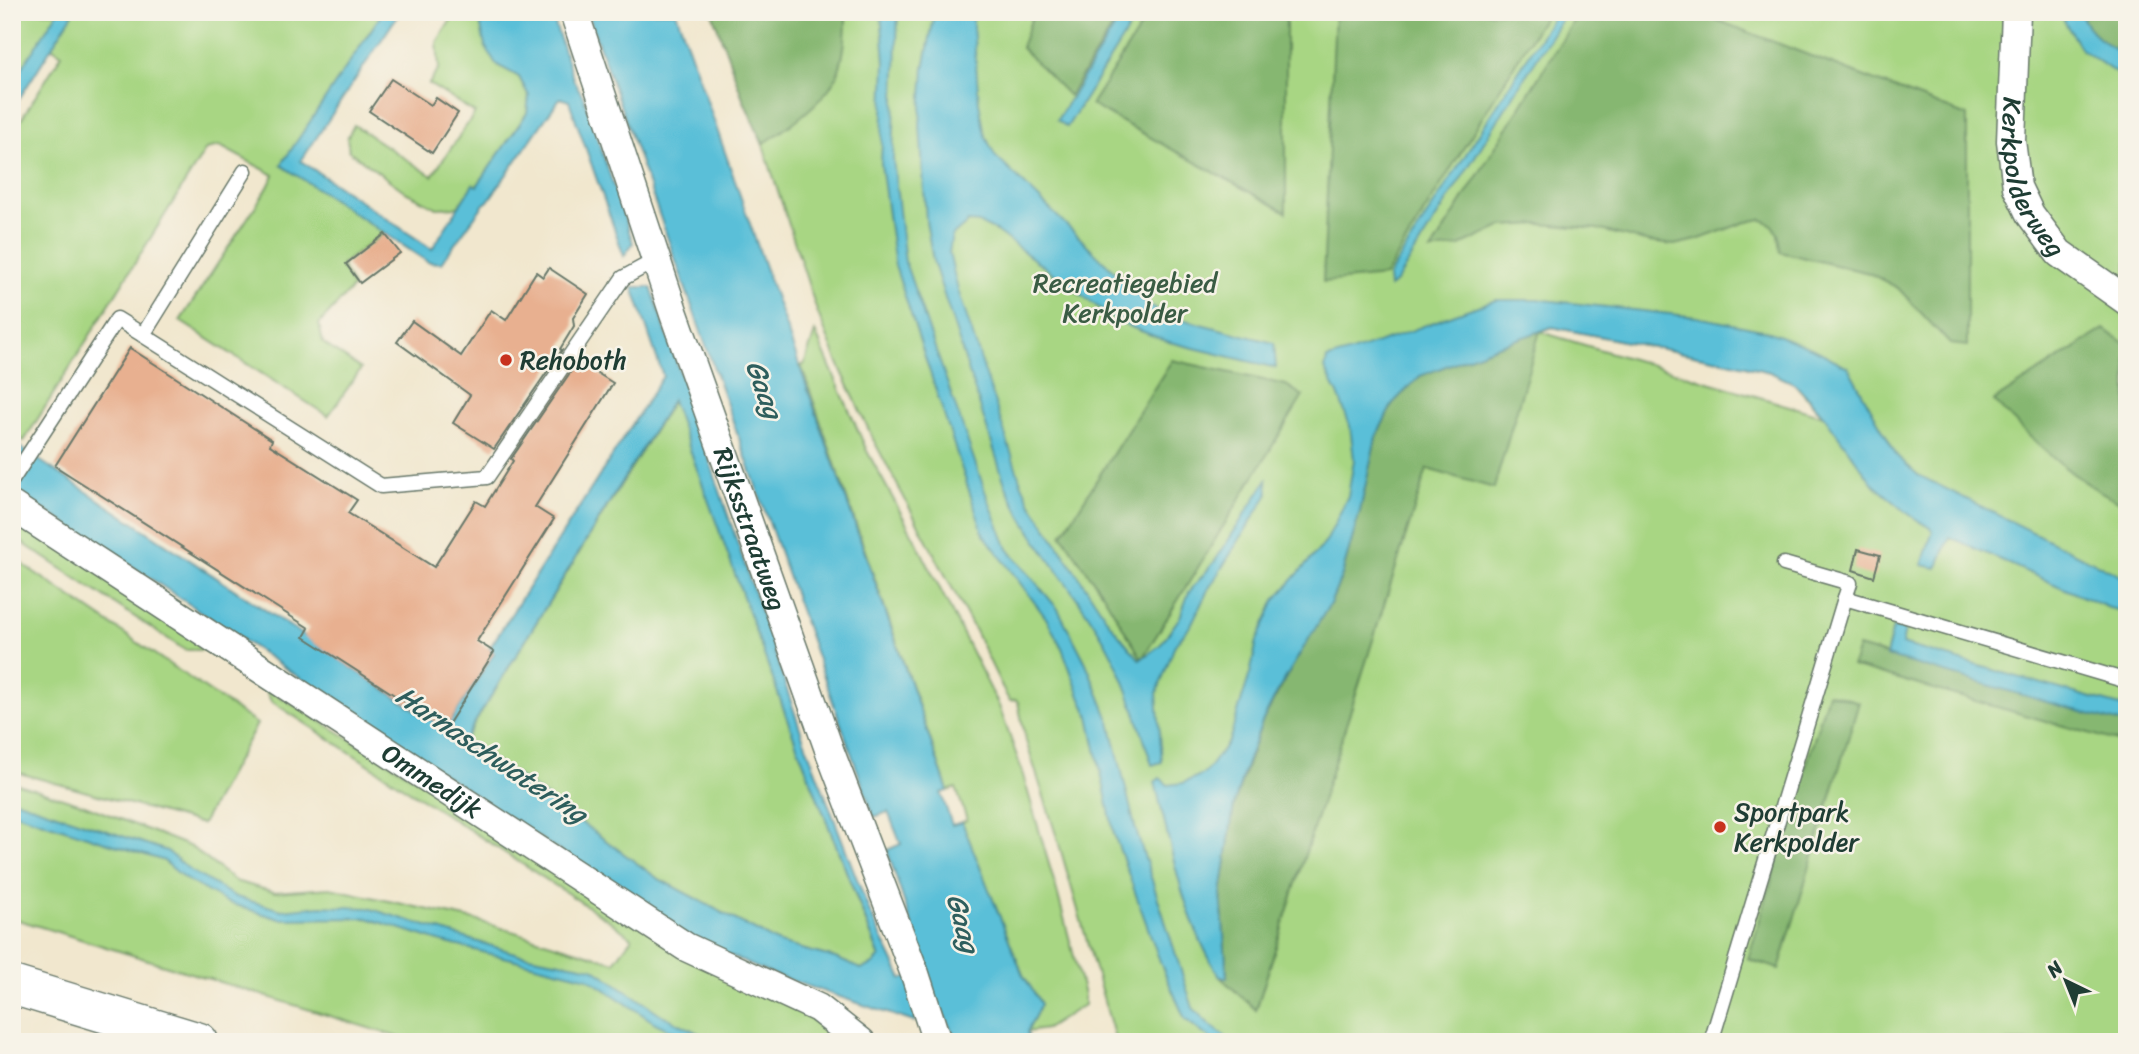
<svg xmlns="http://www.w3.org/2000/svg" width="2139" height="1054" font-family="Sriracha,sans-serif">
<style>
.green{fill:#a8d683;stroke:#648a5c;stroke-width:2;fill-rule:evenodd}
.forest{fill:#86b771;stroke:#527a52;stroke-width:2}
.water{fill:#5abfd8;stroke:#3c7e86;stroke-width:2;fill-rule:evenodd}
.building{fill:#e8b090}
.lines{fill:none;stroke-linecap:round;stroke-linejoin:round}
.lane-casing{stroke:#68786a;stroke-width:17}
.street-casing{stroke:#68786a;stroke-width:31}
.highway-casing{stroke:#68786a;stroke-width:41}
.lane{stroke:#fff;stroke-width:14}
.street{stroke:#fff;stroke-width:28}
.highway{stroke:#fff;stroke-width:38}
.poi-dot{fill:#c8321e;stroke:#f7f3e8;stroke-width:2.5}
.labels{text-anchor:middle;stroke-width:5;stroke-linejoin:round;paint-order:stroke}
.street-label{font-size:26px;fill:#1f3d34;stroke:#f7f3e8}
.park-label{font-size:26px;fill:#3a5c44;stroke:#f7f3e8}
.poi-label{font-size:26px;fill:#1f3d34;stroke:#f7f3e8;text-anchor:start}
.water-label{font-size:28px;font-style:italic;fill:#2e5e5d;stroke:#f7f3e8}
</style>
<rect width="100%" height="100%" fill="#f7f3e8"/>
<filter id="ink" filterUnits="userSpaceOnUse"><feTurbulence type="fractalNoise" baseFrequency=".0143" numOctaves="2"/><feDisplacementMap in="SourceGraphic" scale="14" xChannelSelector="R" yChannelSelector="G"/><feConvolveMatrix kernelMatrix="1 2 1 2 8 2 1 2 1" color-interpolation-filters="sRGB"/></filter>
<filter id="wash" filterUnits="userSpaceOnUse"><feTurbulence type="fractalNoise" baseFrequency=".00686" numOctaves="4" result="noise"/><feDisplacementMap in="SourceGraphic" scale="28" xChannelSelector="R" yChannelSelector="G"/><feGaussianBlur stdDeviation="1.57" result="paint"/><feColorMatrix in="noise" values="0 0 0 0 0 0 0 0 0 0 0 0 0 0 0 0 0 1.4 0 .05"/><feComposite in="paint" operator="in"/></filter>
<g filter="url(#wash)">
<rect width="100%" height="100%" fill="#f1e7ce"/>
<g class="green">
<path d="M 12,12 L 383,12 L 282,165 L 384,233 L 341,265 L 353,287 L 319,324 L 323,343 L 361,369 L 328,416 L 180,321 L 268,187 L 274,175 L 220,146 L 206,149 L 24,441 L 12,433 L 12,134 L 62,54 L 51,47 L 12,108 Z"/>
<path d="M 456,12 L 481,12 L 479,17 L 496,64 L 519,77 L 529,96 L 527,113 L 477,186 L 473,185 L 458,207 L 437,208 L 407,193 L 349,151 L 347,138 L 354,125 L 432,176 L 475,113 L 429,84 L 439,68 L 437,42 Z"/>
<path d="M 712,12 L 2127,12 L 2127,1042 L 1116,1042 L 1059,844 L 1026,741 L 1018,702 L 1016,700 L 1010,701 L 1006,695 L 974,629 L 873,439 L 838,363 L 817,311 L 763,145 L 744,101 ZM 1552,327 L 1729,362 L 1770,372 L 1794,383 L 1823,416 L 1541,332 ZM 1459,361 L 1256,1010 L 1227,977 L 1221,894 Z"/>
<path d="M 815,332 L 867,451 L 914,537 L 999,706 L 1020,765 L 1058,895 L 1084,995 L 1084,1005 L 1046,1029 L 1027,1032 L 1041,1004 L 1023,975 L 962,822 L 967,820 L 956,788 L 948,791 L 801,365 L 804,365 Z"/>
<path d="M 673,400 L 796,743 L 880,958 L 872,965 L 861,969 L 835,958 L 779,943 L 657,878 L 512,772 L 463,742 Z"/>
<path d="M 12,513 L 210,650 L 185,650 L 12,536 Z"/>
<path d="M 12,557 L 257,724 L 202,824 L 12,771 Z"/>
<path d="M 264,687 L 850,1042 L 414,1042 L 12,918 L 12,782 L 82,804 L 191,847 L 235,881 L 274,892 L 330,888 L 475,920 L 614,962 L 632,938 L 607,919 L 271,701 Z"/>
</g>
<g class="forest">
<path d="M 712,12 L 846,13 C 846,34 845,53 838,73 C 828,100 786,129 763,144 L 744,101 Z"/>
<path d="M 1034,12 L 1122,12 L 1069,96 L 1021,47 Z"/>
<path d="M 1150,12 L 1286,12 L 1286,212 L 1091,105 Z"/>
<path d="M 1335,12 L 1547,12 L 1385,276 L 1323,282 Z"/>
<path d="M 1579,12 L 1696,12 L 1967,116 L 1967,346 L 1950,344 L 1898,288 L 1869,273 L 1780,252 L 1778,234 L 1771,224 L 1761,219 L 1743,223 L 1697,240 L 1674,245 L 1649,242 L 1597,229 L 1541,224 L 1503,226 L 1460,246 L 1431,251 Z"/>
<path d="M 2080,12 L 2127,12 L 2127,57 C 2109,46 2087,33 2080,12 Z"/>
<path d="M 2104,329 L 2127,345 L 2127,505 C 2073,482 2034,442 1994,401 Z"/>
<path d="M 1540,331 L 1494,488 L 1427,469 L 1256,1010 L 1220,977 L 1227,976 L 1221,894 L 1234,804 L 1262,722 L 1304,645 L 1331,602 L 1342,575 L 1360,511 L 1376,437 L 1393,403 L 1420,376 L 1492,348 Z"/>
<path d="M 1172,360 L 1286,385 L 1303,396 L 1142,659 L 1104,596 L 1062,535 Z"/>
<path d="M 1858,647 L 2127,723 L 2127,744 L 1852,666 Z"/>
<path d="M 1828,693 L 1859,702 L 1779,969 L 1748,959 Z"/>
</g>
<g class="water">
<path d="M 58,12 L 74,12 L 12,110 L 12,83 Z"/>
<path d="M 383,12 L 400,12 L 301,161 L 432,249 L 473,184 L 477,186 L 527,113 L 529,96 L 519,77 L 496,64 L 485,46 L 479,17 L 481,12 L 551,12 L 574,81 L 583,96 L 633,243 L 624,256 L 569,101 L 560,98 L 488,201 L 484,204 L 441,263 L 428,262 L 281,165 Z"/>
<path d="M 587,12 L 676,12 L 948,791 L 941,793 L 952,825 L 962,822 L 1023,975 L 1041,1004 L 1027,1032 L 1030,1042 L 966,1042 L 953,1033 L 941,1009 L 917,1018 L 914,1022 L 769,973 L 691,939 L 108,550 L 12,490 L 12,442 L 452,734 L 446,728 L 494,653 L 489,649 L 663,376 L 633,287 L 651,287 L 804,740 L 870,913 L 902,979 L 927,971 L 887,850 L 901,844 L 888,812 L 874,817 ZM 672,400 L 796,743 L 880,957 L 872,965 L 861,969 L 835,958 L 779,943 L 657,878 L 512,772 L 463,742 Z"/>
<path d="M 881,12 L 898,12 L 893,159 L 905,262 L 985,491 L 1008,549 L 1058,609 L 1086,663 L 1110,722 L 1135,827 L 1193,1008 L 1208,1023 L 1232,1042 L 1214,1042 L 1185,1019 L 1162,967 L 1114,834 L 1089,716 L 1081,699 L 1062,648 L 1046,618 L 983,533 L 895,266 L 881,164 L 885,62 Z"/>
<path d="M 935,12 L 972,12 L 979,103 L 985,135 L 995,156 L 1145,301 L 1162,314 L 1274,343 L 1276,368 L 1169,342 L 1118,322 L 996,231 L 979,223 L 968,222 L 952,236 L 949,253 L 958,290 L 1020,480 L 1030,502 L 1110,624 L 1140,660 L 1160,645 L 1180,617 L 1189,592 L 1215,561 L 1267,480 L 1268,494 L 1208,590 L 1191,625 L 1175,645 L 1157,693 L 1162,762 L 1152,765 C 1137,718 1124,671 1098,630 C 1067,580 1028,537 1005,484 L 933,261 L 926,221 L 920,125 L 924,68 Z"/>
<path d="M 1124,12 L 1139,12 L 1067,127 L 1057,120 Z"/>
<path d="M 1556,12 L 1566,12 L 1396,282 L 1389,287 L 1388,277 Z"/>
<path d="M 2059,12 L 2080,12 C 2087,33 2109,46 2127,57 L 2127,81 L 2080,48 Z"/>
<path d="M 1496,300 L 1544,300 L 1697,317 L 1767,331 L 1816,350 L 1848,367 L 1897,456 L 1918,475 L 2127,579 L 2127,612 L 2109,608 L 2065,589 L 1950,537 L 1937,568 L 1922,565 L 1933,530 L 1910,515 L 1874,485 L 1824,416 L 1804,393 L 1794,383 L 1770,372 L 1729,362 L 1552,327 L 1492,348 L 1420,376 L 1393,403 L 1376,437 L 1360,511 L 1342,575 L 1331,602 L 1279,689 L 1262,722 L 1246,765 L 1234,804 L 1221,894 L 1227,977 L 1220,977 C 1183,919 1171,848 1155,782 L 1160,778 L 1168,785 L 1183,783 L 1205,773 L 1229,741 L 1251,670 L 1257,640 L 1275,600 L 1326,542 L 1348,496 L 1354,460 L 1350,426 L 1338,394 L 1325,369 L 1327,359 C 1385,344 1438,318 1496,300 Z"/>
<path d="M 1893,627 L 1905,630 L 1902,644 L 2127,708 L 2127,725 L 1886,656 Z"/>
<path d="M 12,799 L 167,851 L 191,871 L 236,897 L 282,910 L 320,906 L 368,908 L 518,954 L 593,968 L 662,1015 L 716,1042 L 694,1042 L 655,1023 L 588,978 L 442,942 L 367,918 L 279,919 L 226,902 L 185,879 L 164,861 L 12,812 Z"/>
</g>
<g id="blocks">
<g class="building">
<path d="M 391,79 L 431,105 L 436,98 L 458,113 L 432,153 L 369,111 Z"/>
<path d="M 385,234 L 400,253 L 360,283 L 346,264 Z"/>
<path d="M 549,268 L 588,294 L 573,318 L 574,326 L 560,349 L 562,350 L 494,449 L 453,423 L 470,395 L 397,342 L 412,321 L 461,356 L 491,310 L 506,320 L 536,272 L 543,277 Z"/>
<path d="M 130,348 L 272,440 L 270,445 L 357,500 L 348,513 L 434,567 L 476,501 L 485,506 L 513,461 L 511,459 L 578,361 L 613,383 L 535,507 L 554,519 L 477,641 L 494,652 L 446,728 L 304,637 L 309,628 L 55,466 Z"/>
<path d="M 1858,549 L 1880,555 L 1874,577 L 1853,570 Z"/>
</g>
</g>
</g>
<g filter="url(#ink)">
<use href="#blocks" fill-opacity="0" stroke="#68786a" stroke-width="2"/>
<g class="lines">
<g class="lane-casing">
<g id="lane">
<path d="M 245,171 L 143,335 L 381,486 L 487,477 L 623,278 L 656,260"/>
<path d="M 12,480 L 117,319 L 143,335"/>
<path d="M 1784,564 L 1850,583 L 1845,598 L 2127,681"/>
<path d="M 1711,1042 L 1845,598"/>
</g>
</g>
<g class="street-casing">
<g id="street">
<path id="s1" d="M 574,12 L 674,314 L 830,752 L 915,974 L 937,1042"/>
<path id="s2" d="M 2016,12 L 2011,141 L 2017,187 L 2030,214 L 2059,253 L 2127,301"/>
<path id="s3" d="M 12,506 L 686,947 L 818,1008 L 861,1042"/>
</g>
</g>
<g class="highway-casing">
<path id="highway" d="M 12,985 L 199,1042"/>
</g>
<use href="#lane" class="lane"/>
<use href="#street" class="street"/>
<use href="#highway" class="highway"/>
</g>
</g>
<g class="poi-dot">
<circle cx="506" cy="360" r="7"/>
<circle cx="1720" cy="827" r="7"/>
</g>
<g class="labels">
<g class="street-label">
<text dy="9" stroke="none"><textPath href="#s2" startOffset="170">Kerkpolderweg</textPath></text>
<text dy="9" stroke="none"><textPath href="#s1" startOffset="546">Rijksstraatweg</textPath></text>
<text dy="9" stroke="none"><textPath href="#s3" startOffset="502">Ommedijk</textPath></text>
</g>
<g class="park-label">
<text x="1125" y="292">Recreatiegebied<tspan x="1125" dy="30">Kerkpolder</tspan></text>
</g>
<g class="poi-label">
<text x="520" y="369">Rehoboth</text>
<text x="1734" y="821">Sportpark<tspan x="1734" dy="30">Kerkpolder</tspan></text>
</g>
<g class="water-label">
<text transform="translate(765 389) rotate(70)" y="10">Gaag</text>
<text transform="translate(492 754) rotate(34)" y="10">Harnaschwatering</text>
<text transform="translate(964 923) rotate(75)" y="10">Gaag</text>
</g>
</g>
<rect width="2139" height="1054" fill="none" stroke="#f7f3e8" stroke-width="42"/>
<g transform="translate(2066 981) rotate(317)" stroke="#f7f3e8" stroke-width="5" paint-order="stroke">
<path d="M0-5L12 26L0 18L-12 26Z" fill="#1f3d34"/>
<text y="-10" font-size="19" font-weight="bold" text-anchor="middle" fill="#1f3d34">N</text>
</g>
</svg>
